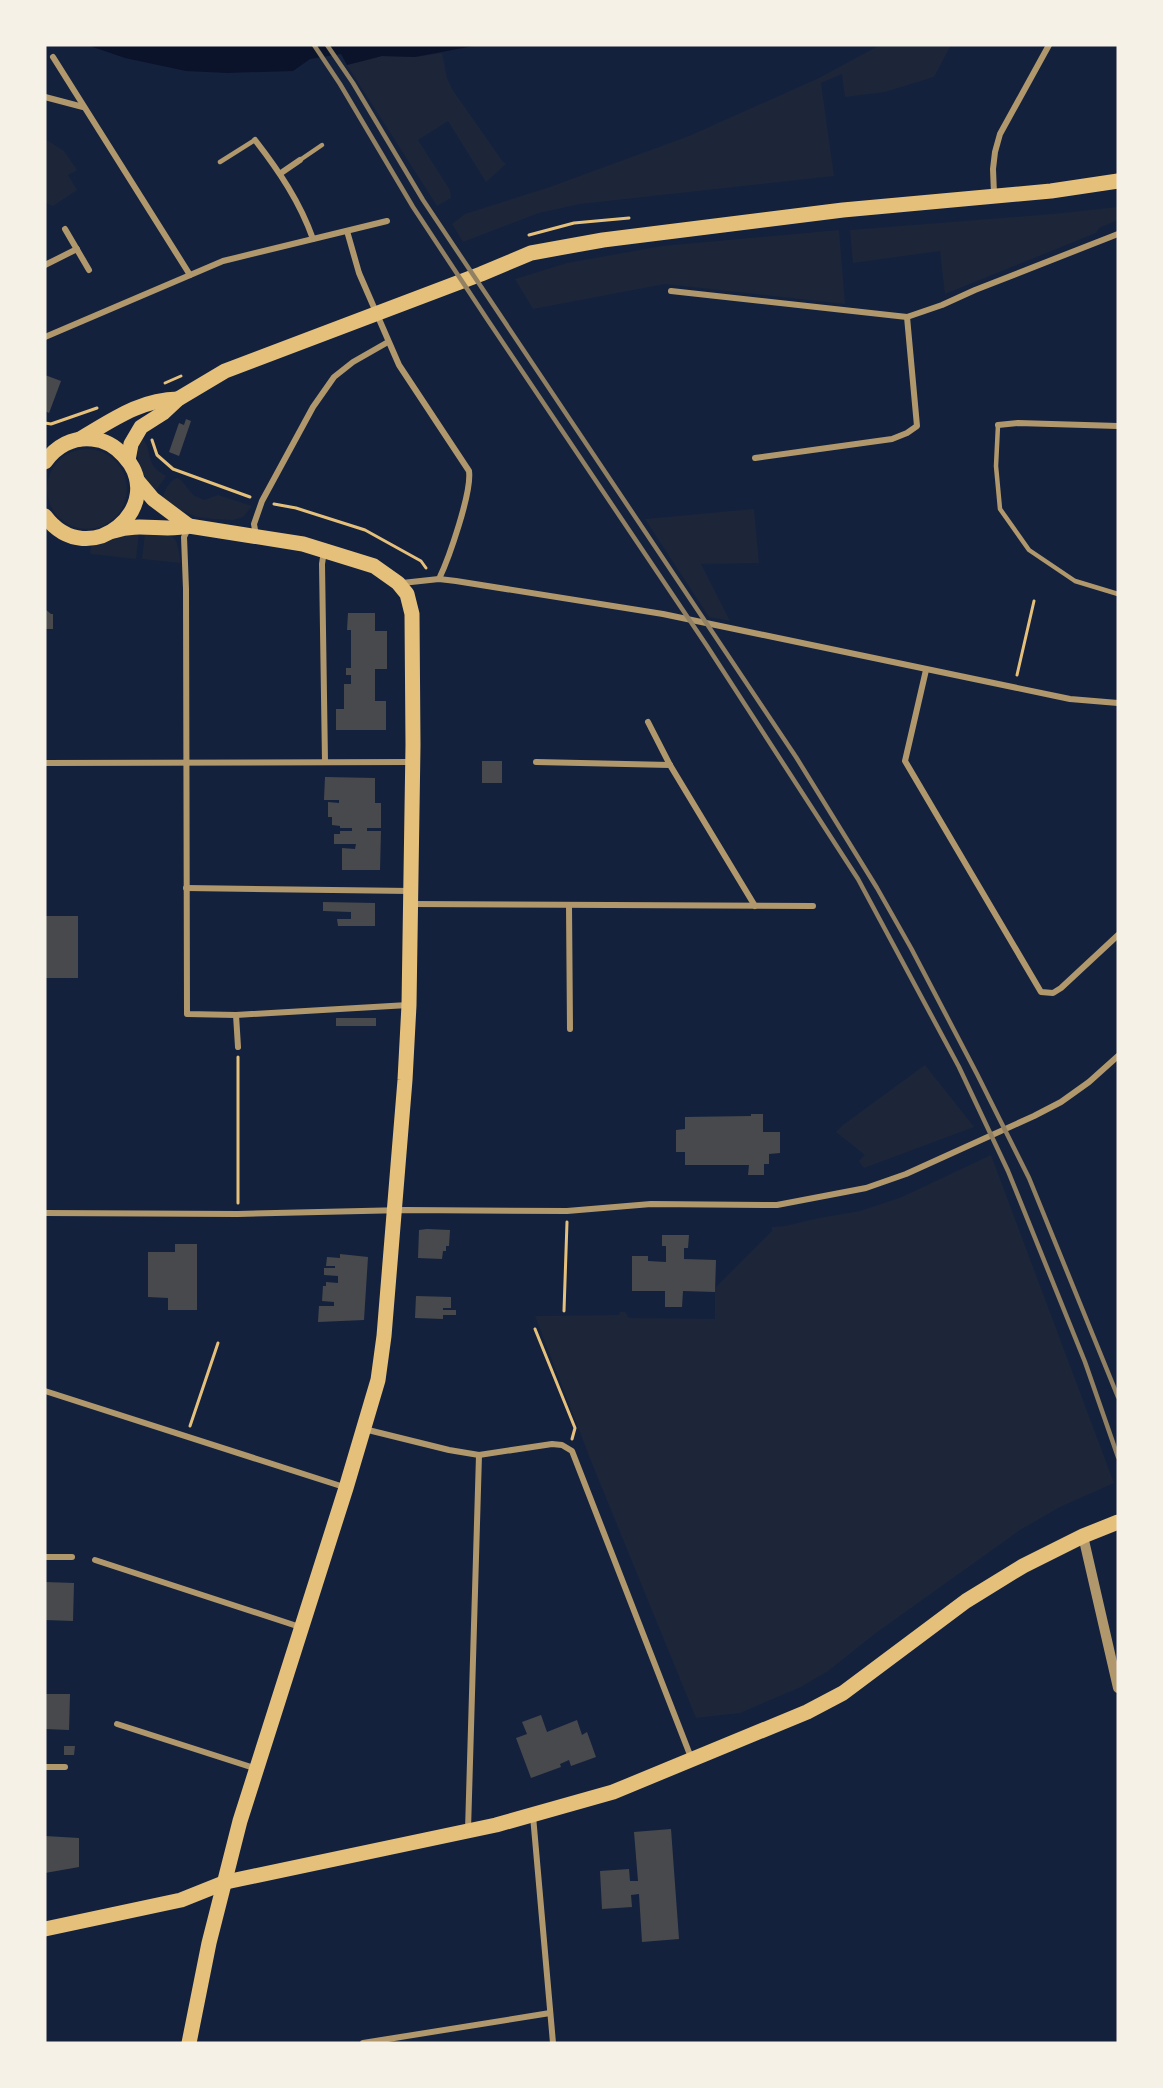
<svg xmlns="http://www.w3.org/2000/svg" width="1163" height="2088" font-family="Montserrat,sans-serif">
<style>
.green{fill:#1d2539}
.water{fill:#0b132b}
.building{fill:#48494c}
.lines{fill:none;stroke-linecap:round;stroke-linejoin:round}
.path{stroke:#e5c07b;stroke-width:3}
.service{stroke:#b1986c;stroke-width:4.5}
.minor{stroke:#b1986c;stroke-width:6}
.tertiary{stroke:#b1986c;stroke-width:10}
.primary{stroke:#e5c07b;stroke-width:15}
.rail{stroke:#918062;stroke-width:4.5}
</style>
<rect width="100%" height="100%" fill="#14213d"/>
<g class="green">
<path d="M 880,45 L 951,45 L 934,77 L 885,92 L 845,97 L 842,74 L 821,83 L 834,176 L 580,204 L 539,213 L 463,242 L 452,224 L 465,214 L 547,188 L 689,136 L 819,78 Z"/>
<path d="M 442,53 L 447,78 L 452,89 L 503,162 L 506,164 L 486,182 L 448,121 L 418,140 L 450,190 L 451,198 L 437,206 L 347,65 L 382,56 L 415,57 Z"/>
<path d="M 45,139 L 64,151 L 77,170 L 68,175 L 77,190 L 53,206 L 45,203 Z"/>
<path d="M 1118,207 L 1118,220 L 1099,228 L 1096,233 L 945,294 L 940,251 L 853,263 L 850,230 L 1053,214 Z"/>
<path d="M 839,230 L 845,304 L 665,284 L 533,309 L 515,279 L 567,263 L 662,246 Z"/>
<path d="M 141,437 C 155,451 142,463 166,476 L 155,492 C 143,476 132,457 141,437 Z"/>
<circle cx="87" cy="489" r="40"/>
<path d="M 177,478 L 181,480 L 193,495 L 204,500 L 218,495 L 252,506 L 243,517 L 233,520 L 214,519 L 197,517 L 180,510 L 163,498 C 164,491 169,481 177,478 Z"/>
<path d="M 754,509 L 759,563 L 701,564 L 730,621 L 709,617 L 645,519 Z"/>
<path d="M 139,532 L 136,559 L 91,554 L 90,552 L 92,544 L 120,534 Z"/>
<path d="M 145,533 C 175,535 176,531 181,563 L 142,559 Z"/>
<path d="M 925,1065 L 974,1127 L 864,1168 L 859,1161 L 865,1155 L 836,1132 L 843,1125 Z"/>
<path d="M 991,1155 L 1114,1483 L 1060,1507 L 1020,1530 L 876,1633 L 828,1671 L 801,1687 L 740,1713 L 696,1718 L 593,1466 L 535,1316 L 619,1315 L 620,1312 L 625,1312 L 629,1318 L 715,1319 L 715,1288 L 772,1231 L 772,1227 L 785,1226 L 819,1218 L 860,1211 L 902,1197 Z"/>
</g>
<path class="water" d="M 87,45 L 479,45 L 415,57 L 382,56 L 347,65 L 341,54 L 310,59 L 293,71 L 227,73 L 186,71 L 125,58 Z"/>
<g class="building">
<path d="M 45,375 L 61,381 L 49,413 L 45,411 Z"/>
<path d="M 186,419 L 191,421 L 179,456 L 169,452 L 179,423 L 184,425 Z"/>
<path d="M 45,609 L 51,614 L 53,614 L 53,629 L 45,629 Z"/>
<path d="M 348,613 L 375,613 L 375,631 L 387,631 L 387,669 L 375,669 L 375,701 L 386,701 L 386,730 L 336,730 L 336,709 L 344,709 L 344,684 L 351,684 L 351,675 L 346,675 L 346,668 L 351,668 L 351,630 L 347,630 Z"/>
<rect x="482" y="761" width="20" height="22"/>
<path d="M 325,777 L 375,778 L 375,803 L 381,803 L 381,828 L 367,828 L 367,831 L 381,831 L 380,870 L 342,870 L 342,848 L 355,849 L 356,844 L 334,844 L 334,834 L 340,834 L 340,831 L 352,831 L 352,828 L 340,828 L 340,826 L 332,825 L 332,817 L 328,817 L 328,802 L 339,803 L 339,800 L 324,800 Z"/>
<path d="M 323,902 L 375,903 L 375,926 L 338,926 L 337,919 L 351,919 L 351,912 L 323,911 Z"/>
<rect x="45" y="916" width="33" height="62"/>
<rect x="336" y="1018" width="40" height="8"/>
<path d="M 751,1114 L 763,1114 L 763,1132 L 780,1132 L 780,1153 L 769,1154 L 769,1164 L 764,1164 L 764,1175 L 748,1175 L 749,1165 L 685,1165 L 685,1152 L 676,1152 L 676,1130 L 685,1129 L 685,1117 L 751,1116 Z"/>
<path d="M 427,1229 L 450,1230 L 449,1246 L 446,1246 L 446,1251 L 443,1251 L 442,1259 L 418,1258 L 419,1230 Z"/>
<path d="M 662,1235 L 689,1235 L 688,1248 L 684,1248 L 684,1259 L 716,1260 L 715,1292 L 683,1291 L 682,1307 L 665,1307 L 665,1291 L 632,1291 L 632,1256 L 648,1256 L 648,1261 L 666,1262 L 666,1246 L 662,1246 Z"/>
<path d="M 175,1244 L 197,1244 L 197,1310 L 168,1310 L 168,1298 L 148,1297 L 148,1252 L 175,1252 Z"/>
<path d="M 340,1254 L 368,1257 L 364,1320 L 318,1322 L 319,1306 L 334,1306 L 334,1302 L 322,1301 L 323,1286 L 326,1286 L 326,1282 L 338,1283 L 338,1276 L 324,1275 L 324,1268 L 335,1268 L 335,1266 L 326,1266 L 327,1257 L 340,1258 Z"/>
<path d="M 416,1296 L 451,1297 L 451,1308 L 443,1308 L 443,1310 L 456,1310 L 456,1315 L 443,1315 L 443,1319 L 415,1318 Z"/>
<path d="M 45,1582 L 74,1583 L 73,1621 L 45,1620 Z"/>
<path d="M 45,1694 L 70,1694 L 69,1730 L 45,1729 Z"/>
<path d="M 541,1715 L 547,1732 L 577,1720 L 582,1735 L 587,1732 L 596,1757 L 571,1766 L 569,1760 L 560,1764 L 561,1767 L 531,1778 L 516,1738 L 527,1734 L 522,1722 Z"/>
<path d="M 64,1746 L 75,1746 L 74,1755 L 64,1755 Z"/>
<path d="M 671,1829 L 679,1939 L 642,1942 L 639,1894 L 631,1895 L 632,1907 L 602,1909 L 600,1871 L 629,1869 L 630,1881 L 638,1881 L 634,1832 Z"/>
<path d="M 45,1836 L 79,1838 L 79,1867 L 45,1873 Z"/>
</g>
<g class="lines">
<g class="path">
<path d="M 529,235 L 574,223 L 629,218"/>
<path d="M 165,383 L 181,376"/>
<path d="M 45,423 L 51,424 L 97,408"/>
<path d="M 152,440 L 157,455 L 173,469 L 250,497"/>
<path d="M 274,504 L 296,508 L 365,530 L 421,561 L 426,568"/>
<path d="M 1017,675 L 1034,601"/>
<path d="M 238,1203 L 238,1057"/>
<path d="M 564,1311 L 567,1222"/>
<path d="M 535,1329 L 575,1428 L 572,1439"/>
<path d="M 190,1426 L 218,1343"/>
</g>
<g class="service">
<path d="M 300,160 L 322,145"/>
<path d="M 220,162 L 255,140"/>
<path d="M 998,425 L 996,466 L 1000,509 L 1029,550 L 1075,581 L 1118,594"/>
</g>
<g class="minor">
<path d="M 53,57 L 190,275"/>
<path d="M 45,97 L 83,107"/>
<path d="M 255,140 C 279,171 300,202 313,239"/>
<path d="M 281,173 L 300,160"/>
<path d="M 994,194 L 993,169 L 995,152 L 1000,134 L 1049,45"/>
<path d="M 65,229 L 89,270"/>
<path d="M 347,231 L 359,273 L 399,365 L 469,471 C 472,492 449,558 439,579"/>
<path d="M 45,265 L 77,249"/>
<path d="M 671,291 L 907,317 L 942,305 L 975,290 L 1118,234"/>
<path d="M 45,337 L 223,261 L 387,221"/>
<path d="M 998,425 L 1018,423 L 1118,426"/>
<path d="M 755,458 L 892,439 L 907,433 L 917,426 L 907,317"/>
<path d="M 188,529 L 184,537 L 186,589 L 187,1014 L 236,1015 L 408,1005"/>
<path d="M 256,536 L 254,524 L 262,501 L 313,407 L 334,377 L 353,362 L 388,342"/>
<path d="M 324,551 L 322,564 L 325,762"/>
<path d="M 402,583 L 439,579 L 456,581 L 663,614 L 1070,699 L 1118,703"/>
<path d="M 926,670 L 905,761 L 1041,992 L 1053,993 L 1061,988 L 1118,935"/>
<path d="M 648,722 L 670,765 L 755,906"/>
<path d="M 536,762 L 670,765"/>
<path d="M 45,763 L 412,762"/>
<path d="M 186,888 L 411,891"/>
<path d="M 411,904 L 813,906"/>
<path d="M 569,905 L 570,1029"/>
<path d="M 236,1015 L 238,1047"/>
<path d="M 45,1213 L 238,1214 L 405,1210 L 567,1211 L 651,1204 L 777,1205 L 866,1188 L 906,1174 L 1034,1116 L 1061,1102 L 1089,1082 L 1118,1056"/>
<path d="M 45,1391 L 344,1487"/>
<path d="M 364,1429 L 449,1450 L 479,1455 L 552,1444 L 562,1445 L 572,1451 L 692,1760"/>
<path d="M 45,1557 L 72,1557"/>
<path d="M 95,1560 L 300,1627"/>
<path d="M 117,1724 L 257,1769"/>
<path d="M 45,1767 L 65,1767"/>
<path d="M 533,1816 L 553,2043"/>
<path d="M 468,1830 L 479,1455"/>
<path d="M 363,2043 L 550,2013"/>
</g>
<path class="tertiary" d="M 1083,1536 L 1118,1688"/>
<g class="primary">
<path d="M 80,439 C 111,421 141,399 178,399"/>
<path d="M 128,460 L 131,444 L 141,427 L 163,413 L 178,399 L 225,371 L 481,274 L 531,253 L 603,240 L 843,210 L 1051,191 L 1118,181"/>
<path d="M 45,462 C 56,446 73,437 92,439 C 105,440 116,447 124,456 C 170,505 89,575 45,516"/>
<path d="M 137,480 L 153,499 L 189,526"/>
<path d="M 114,531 C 139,522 164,532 189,526 L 303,544 L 374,566 L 398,583 L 407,594 L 412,614 L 413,745 L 409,1005 L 405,1080 L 384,1336 L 378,1380 L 346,1488 L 240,1821 L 209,1943 L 189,2043"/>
<path d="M 45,1929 L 181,1900 L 226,1882 L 496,1825 L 613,1792 L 807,1712 L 843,1693 L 966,1601 L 1023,1566 L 1083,1536 L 1118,1522"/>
</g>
<g class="rail">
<path d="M 314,45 L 340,84 L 413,207 L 487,319 L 707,646 L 858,879 L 959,1067 L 1008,1171 L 1085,1362 L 1118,1457"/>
<path d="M 327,45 L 353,83 L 423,200 L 796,757 L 877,888 L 911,948 L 977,1074 L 1029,1178 L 1118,1397"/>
</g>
</g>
<rect width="1163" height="2088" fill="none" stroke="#f6f1e7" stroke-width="93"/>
</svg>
